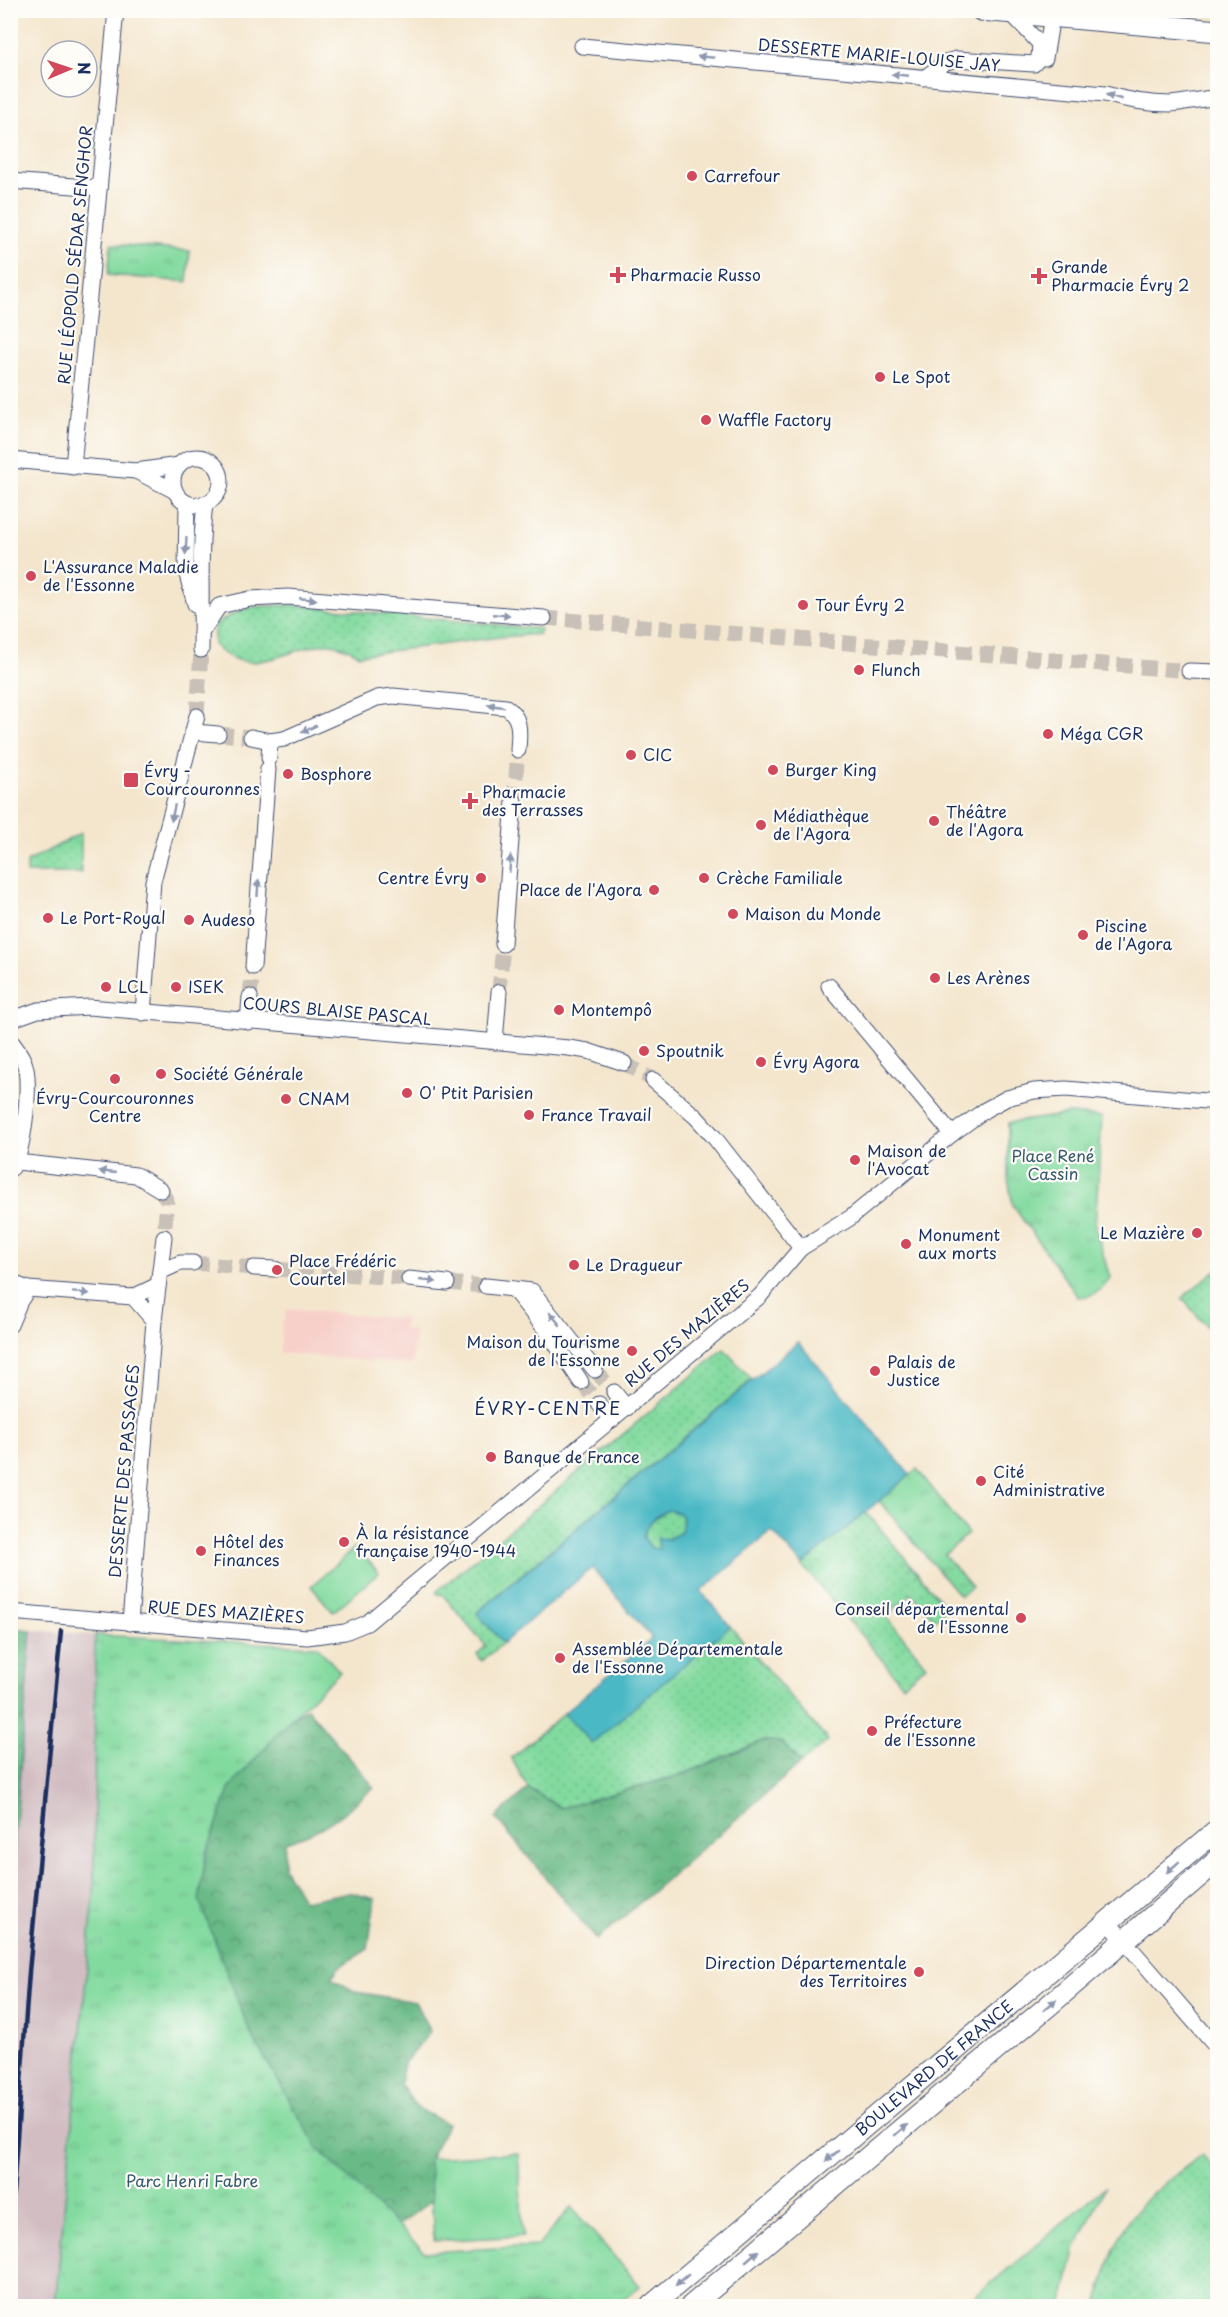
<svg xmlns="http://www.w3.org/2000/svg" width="1228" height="2317" font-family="'Playpen Sans',sans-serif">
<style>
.built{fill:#f7d0ca}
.railway{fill:#d2bec2}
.grass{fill:url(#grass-dots);stroke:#4e847e;stroke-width:1.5}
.forest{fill:url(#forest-crowns);stroke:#427472;stroke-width:1.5}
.park{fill:url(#park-tufts);stroke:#4e847e;stroke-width:1.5}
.pitch{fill:#82da9f;stroke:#4e847e;stroke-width:1.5}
.water{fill:#4bb9c5;stroke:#337492;stroke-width:1.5;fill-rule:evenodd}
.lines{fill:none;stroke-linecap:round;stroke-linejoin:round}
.minor-tunnel{stroke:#c9c1b7;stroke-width:15;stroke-dasharray:15 8;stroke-linecap:butt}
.minor-casing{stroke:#3c4a6f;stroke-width:17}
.secondary-casing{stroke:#3c4a6f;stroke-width:23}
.minor{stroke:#fff;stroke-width:15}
.secondary{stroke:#fff;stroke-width:21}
.rail{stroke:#1b2f5e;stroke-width:4.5}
.oneway{fill:#8d97ae}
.poi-dot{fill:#d1495b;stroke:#fdfcf7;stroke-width:2}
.labels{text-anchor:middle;stroke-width:4.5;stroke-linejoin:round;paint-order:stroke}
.street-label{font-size:16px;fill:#1b2f5e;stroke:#fdfcf7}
.poi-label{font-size:16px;fill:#1b2f5e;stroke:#fdfcf7;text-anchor:start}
.park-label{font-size:16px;fill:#355a6e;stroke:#fdfcf7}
.neighbourhood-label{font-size:18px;letter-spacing:1.5px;fill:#1b2f5e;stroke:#fdfcf7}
</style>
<defs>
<pattern id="grass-dots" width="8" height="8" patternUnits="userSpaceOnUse" patternTransform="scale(1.5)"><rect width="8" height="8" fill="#82da9f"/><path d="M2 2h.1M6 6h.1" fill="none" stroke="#70bb8b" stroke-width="1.8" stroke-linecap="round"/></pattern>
<pattern id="forest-crowns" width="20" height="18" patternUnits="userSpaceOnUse" patternTransform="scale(1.5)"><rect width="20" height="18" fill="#69ba86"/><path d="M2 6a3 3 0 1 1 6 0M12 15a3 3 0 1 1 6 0" fill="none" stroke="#569871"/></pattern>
<pattern id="park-tufts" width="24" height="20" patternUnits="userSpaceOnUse" patternTransform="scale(1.5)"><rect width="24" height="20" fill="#82da9f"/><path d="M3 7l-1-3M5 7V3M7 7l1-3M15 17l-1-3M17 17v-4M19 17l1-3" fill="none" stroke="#70bb8b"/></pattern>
</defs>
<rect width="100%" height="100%" fill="#fdfcf7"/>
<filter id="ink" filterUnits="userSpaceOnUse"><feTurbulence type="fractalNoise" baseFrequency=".0167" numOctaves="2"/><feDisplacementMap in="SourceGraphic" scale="12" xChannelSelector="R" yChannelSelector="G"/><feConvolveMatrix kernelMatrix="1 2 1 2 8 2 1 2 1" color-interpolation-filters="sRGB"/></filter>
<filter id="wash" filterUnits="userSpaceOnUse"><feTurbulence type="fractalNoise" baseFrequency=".008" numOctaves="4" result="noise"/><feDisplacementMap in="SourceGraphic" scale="24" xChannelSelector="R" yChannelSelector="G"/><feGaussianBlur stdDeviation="1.35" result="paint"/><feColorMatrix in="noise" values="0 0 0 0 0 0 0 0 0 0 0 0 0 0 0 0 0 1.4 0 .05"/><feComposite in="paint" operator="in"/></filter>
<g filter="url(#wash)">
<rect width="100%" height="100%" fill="#f4e6cd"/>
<path class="built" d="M 286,1309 L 404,1319 L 403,1330 L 415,1331 L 412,1365 L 280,1353 L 282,1321 L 285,1321 Z"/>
<path class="railway" d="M 31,1630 L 95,1635 L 94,1893 L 55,2306 L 11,2306 L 10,1886 Z"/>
<g class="grass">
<path d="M 293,605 L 541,629 L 540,634 L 500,637 L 359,655 C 349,649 335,643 324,644 C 285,649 248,681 214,645 L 214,626 C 243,604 258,606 293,605 Z"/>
<path d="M 81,833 L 81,873 L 27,873 L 27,862 Z"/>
<path d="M 1217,1269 L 1217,1338 L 1182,1298 Z"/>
<path d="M 724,1349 L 752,1380 L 477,1612 L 503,1643 L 482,1661 L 477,1654 L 486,1646 L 442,1594 L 439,1595 L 436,1592 Z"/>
<path d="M 669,1510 L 679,1513 C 692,1536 673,1536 658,1541 L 660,1549 L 651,1548 L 643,1537 C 646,1523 657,1515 669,1510 Z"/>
<path d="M 866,1512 L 947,1608 L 935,1620 L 912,1594 L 886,1616 L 926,1665 L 903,1685 L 802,1565 Z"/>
<path d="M 730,1626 L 828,1741 L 801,1763 L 781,1742 L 762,1741 L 684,1774 L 561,1808 L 528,1788 L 511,1758 L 564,1713 L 592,1743 Z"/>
<path d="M 1202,2154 L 1217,2173 L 1217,2306 L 1097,2306 C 1105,2271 1116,2233 1141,2205 C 1158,2186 1182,2171 1202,2154 Z"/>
</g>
<g class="forest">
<path d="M 11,1628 L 31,1630 L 11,1886 L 10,1628 Z"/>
<path d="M 307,1708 L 374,1787 C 346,1812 322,1833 285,1842 L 284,1868 L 304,1901 L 349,1892 L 375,1899 L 368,1949 L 339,1967 L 331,1978 L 356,1992 L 415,2002 L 430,2032 L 404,2063 L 400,2084 L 417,2108 L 448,2124 L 429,2158 L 432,2200 L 397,2226 L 318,2149 L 250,2033 L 199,1900 L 206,1854 L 230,1787 L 291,1718 Z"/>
<path d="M 762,1741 L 781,1742 L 801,1763 L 597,1940 L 496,1818 L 528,1788 L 561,1808 L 684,1774 Z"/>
</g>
<g class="park">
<path d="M 111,244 L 190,251 L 187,282 L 108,275 Z"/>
<path d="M 1069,1114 L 1102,1117 L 1095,1226 L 1110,1278 C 1103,1291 1093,1297 1078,1297 L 1013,1206 L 1008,1179 L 1008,1123 Z"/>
<path d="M 917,1469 L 968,1534 L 944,1555 L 972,1587 L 960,1596 L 879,1501 Z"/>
<path d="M 95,1635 L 317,1646 L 340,1672 L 291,1718 L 230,1787 L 206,1854 L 199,1900 L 250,2033 L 318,2149 L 425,2252 L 538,2246 L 571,2207 L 640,2286 L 616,2306 L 55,2306 L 94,1893 Z"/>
<path d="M 1106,2186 L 1076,2247 L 1062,2306 L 964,2306 Z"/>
</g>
<g class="pitch">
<path d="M 356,1547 L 379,1573 L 333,1612 L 311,1586 Z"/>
<path d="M 518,2153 L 523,2236 L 434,2241 L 429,2158 Z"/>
</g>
<path class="water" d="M 798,1342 L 910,1475 L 802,1565 L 772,1531 L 701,1591 L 730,1626 L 592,1743 L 564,1713 L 652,1638 L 592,1568 L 503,1643 L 477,1613 ZM 669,1510 L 679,1513 L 683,1520 L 681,1532 L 669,1539 L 657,1538 L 660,1549 L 651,1548 L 643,1537 C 646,1523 656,1515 669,1510 Z"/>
</g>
<g filter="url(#ink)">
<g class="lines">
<g class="minor-tunnel">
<path d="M 544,618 L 1189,671"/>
<path d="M 197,716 L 201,650"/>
<path d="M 218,734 L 251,737"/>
<path d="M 514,801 L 518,750"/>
<path d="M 499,992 L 503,944"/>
<path d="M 250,997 L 253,967"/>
<path d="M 624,1063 L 653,1080"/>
<path d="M 161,1190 L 167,1201 L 164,1237"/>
<path d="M 193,1263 L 254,1268"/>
<path d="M 275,1269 L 409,1279"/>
<path d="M 447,1283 L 486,1286"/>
<path d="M 595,1370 L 614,1392"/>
<path d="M 581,1382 L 599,1404"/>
</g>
<g class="minor-casing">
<g id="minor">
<path d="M 582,46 L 1105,94 C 1126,100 1149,104 1171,104 C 1186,103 1201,98 1218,98"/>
<path d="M 1045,58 L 1053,10"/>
<path d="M 924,78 L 946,62 L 957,59 L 1034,64 L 1039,58 L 1040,44 L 1011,13"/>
<path d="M 10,181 L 99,188"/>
<circle cx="197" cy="481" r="24"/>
<path d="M 10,460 L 136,471 L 179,465"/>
<path d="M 73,467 L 116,10"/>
<path d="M 136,471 L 175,491"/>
<path d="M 187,503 L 186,571 L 195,604"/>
<path d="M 201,633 L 219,606 L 250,599 L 288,597 L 544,618"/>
<path d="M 201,650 C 202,601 199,553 205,504"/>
<path d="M 1189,671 L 1218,672"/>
<path d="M 195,732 L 218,734"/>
<path d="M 251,737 L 270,741 L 284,739 L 377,698 L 393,696 L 506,707 C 522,718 519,733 518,750"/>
<path d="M 269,758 L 270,741"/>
<path d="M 503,944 L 514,801"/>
<path d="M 253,967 L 268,769"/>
<path d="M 829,986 L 952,1134"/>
<path d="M 143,1013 L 153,881 L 197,716"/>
<path d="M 10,1020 L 38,1010 L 89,1007 L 569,1048 L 588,1051 L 624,1063"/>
<path d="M 248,1022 L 250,997"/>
<path d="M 10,1040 C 16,1048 23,1056 25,1065 C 31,1084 24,1154 12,1168"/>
<path d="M 495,1042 L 499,992"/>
<path d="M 653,1080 L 696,1117 L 714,1137 L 801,1248"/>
<path d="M 17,1162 L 136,1175 L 161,1190"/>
<path d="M 254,1268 L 275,1269"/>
<path d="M 160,1272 L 180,1263 L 193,1263"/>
<path d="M 409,1279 L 447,1283"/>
<path d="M 10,1282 L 28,1289 L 133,1297 L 158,1285"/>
<path d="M 486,1286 L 532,1291 L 595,1370"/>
<path d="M 513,1289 L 550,1335 L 581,1382"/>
<path d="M 133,1297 L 154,1321"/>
<path d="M 10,1325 L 20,1301 L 28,1289"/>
<path d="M 614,1392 L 627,1408"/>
<path d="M 599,1404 L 612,1420"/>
<path d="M 10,1612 L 307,1637 L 345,1632 L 367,1623 L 760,1296 L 801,1248 L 850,1218 L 952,1134 L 985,1110 L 1007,1098 L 1034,1091 L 1066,1089 L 1218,1102"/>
<path d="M 130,1623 L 154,1321 L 164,1237"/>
<path d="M 1108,1922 L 1218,2049"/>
</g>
</g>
<g class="secondary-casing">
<g id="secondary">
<path d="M 981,10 L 1218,31"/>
<path id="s1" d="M 651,2306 L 1218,1829"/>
<path d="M 691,2306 L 1047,2007 L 1218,1860"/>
</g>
</g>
<use href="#minor" class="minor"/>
<use href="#secondary" class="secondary"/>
<path class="rail" d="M 10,2235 L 29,1972 L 61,1631"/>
</g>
<defs><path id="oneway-solid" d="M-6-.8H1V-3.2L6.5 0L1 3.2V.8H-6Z" transform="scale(1.5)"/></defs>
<g class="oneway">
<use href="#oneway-solid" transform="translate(706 57) rotate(-175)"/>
<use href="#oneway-solid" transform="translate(900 75) rotate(-175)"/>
<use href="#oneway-solid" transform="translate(1114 97) rotate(-164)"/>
<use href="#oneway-solid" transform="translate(186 546) rotate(93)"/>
<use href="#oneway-solid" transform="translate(308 599) rotate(5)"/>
<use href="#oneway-solid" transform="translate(502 615) rotate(5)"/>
<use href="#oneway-solid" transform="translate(496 706) rotate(-171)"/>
<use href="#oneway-solid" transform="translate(309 729) rotate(155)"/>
<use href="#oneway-solid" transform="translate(173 813) rotate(102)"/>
<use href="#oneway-solid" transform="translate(510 864) rotate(-86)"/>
<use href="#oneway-solid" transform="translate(258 888) rotate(-86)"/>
<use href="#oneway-solid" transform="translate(107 1172) rotate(-174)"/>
<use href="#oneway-solid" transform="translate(428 1281) rotate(6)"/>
<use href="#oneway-solid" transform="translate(81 1293) rotate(4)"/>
<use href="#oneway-solid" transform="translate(555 1319) rotate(-130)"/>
<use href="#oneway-solid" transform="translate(1173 1867) rotate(139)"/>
<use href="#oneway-solid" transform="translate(1050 2005) rotate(-41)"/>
<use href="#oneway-solid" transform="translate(901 2130) rotate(-40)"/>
<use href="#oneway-solid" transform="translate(832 2156) rotate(140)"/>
<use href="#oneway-solid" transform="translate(752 2256) rotate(-40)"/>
<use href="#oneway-solid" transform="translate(682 2280) rotate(140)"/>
</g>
</g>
<g class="poi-dot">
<circle cx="692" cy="176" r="6"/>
<path d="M615 266h6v6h6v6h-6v6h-6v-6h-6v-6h6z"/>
<path d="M1036 267h6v6h6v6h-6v6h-6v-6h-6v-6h6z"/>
<circle cx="880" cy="377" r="6"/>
<circle cx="706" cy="420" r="6"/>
<circle cx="31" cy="576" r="6"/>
<circle cx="803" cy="605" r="6"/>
<circle cx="859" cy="670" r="6"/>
<circle cx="1048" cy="734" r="6"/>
<circle cx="631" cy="755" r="6"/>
<circle cx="773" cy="770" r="6"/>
<circle cx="288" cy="774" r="6"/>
<rect x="123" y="772" width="16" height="16" rx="3"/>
<path d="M467 792h6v6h6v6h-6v6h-6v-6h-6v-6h6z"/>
<circle cx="934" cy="821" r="6"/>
<circle cx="761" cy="825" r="6"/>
<circle cx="481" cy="878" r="6"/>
<circle cx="704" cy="878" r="6"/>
<circle cx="654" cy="890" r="6"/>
<circle cx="733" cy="914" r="6"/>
<circle cx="48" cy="918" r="6"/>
<circle cx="189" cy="920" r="6"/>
<circle cx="1083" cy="935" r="6"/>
<circle cx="935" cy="978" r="6"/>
<circle cx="106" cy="987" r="6"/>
<circle cx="176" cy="987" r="6"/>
<circle cx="559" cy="1010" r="6"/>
<circle cx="644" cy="1051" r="6"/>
<circle cx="761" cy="1062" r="6"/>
<circle cx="161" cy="1074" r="6"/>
<circle cx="115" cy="1079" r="6"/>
<circle cx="407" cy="1093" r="6"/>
<circle cx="286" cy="1099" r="6"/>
<circle cx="529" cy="1115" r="6"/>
<circle cx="855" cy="1160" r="6"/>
<circle cx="1197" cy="1233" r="6"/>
<circle cx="906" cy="1244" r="6"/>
<circle cx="574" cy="1265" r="6"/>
<circle cx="277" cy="1270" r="6"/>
<circle cx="632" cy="1351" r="6"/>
<circle cx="875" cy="1371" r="6"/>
<circle cx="491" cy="1457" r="6"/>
<circle cx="981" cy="1481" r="6"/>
<circle cx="344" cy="1542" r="6"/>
<circle cx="201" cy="1551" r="6"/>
<circle cx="1021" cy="1618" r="6"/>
<circle cx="560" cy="1658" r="6"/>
<circle cx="872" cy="1731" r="6"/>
<circle cx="919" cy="1972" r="6"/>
</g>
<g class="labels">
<g class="street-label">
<text transform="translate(879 55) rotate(5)" y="6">DESSERTE MARIE-LOUISE JAY</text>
<text transform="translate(75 255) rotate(-85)" y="6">RUE LÉOPOLD SÉDAR SENGHOR</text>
<text transform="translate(337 1011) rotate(5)" y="6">COURS BLAISE PASCAL</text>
<text transform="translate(687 1333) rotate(-40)" y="6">RUE DES MAZIÈRES</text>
<text transform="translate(124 1471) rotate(-85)" y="6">DESSERTE DES PASSAGES</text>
<text transform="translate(226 1612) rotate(4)" y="6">RUE DES MAZIÈRES</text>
<text dy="6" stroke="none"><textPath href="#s1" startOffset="370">BOULEVARD DE FRANCE</textPath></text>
</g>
<g class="poi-label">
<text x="704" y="182">Carrefour</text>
<text x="1051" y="273">Grande<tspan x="1051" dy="18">Pharmacie Évry 2</tspan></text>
<text x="630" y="281">Pharmacie Russo</text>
<text x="892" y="383">Le Spot</text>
<text x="718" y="426">Waffle Factory</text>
<text x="43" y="573">L'Assurance Maladie<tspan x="43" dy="18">de l'Essonne</tspan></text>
<text x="815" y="611">Tour Évry 2</text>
<text x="871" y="676">Flunch</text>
<text x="1060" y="740">Méga CGR</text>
<text x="643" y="761">CIC</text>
<text x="785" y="776">Burger King</text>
<text x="144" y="777">Évry -<tspan x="144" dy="18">Courcouronnes</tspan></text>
<text x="300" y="780">Bosphore</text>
<text x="482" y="798">Pharmacie<tspan x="482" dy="18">des Terrasses</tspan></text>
<text x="946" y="818">Théâtre<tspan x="946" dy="18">de l'Agora</tspan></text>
<text x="773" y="822">Médiathèque<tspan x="773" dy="18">de l'Agora</tspan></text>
<text x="469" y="884" text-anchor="end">Centre Évry</text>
<text x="716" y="884">Crèche Familiale</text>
<text x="642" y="896" text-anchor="end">Place de l'Agora</text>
<text x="745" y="920">Maison du Monde</text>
<text x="60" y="924">Le Port-Royal</text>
<text x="201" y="926">Audeso</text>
<text x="1095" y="932">Piscine<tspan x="1095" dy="18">de l'Agora</tspan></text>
<text x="947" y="984">Les Arènes</text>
<text x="118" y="993">LCL</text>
<text x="188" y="993">ISEK</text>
<text x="571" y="1016">Montempô</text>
<text x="656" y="1057">Spoutnik</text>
<text x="773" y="1068">Évry Agora</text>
<text x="173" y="1080">Société Générale</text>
<text x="419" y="1099">O' Ptit Parisien</text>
<text x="115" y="1104" text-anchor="middle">Évry-Courcouronnes<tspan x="115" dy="18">Centre</tspan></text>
<text x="298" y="1105">CNAM</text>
<text x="541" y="1121">France Travail</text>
<text x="867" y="1157">Maison de<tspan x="867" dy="18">l'Avocat</tspan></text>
<text x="1185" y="1239" text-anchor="end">Le Mazière</text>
<text x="918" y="1241">Monument<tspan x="918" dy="18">aux morts</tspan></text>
<text x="289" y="1267">Place Frédéric<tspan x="289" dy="18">Courtel</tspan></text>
<text x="586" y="1271">Le Dragueur</text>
<text x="620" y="1348" text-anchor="end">Maison du Tourisme<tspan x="620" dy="18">de l'Essonne</tspan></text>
<text x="887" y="1368">Palais de<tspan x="887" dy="18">Justice</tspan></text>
<text x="503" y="1463">Banque de France</text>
<text x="993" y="1478">Cité<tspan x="993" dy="18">Administrative</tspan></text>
<text x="356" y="1539">À la résistance<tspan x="356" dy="18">française 1940-1944</tspan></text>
<text x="213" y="1548">Hôtel des<tspan x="213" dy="18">Finances</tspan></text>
<text x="1009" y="1615" text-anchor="end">Conseil départemental<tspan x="1009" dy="18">de l'Essonne</tspan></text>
<text x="572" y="1655">Assemblée Départementale<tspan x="572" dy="18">de l'Essonne</tspan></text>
<text x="884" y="1728">Préfecture<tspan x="884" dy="18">de l'Essonne</tspan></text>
<text x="907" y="1969" text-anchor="end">Direction Départementale<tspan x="907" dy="18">des Territoires</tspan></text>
</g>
<g class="park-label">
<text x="1053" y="1162">Place René<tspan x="1053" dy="18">Cassin</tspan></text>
<text x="192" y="2187">Parc Henri Fabre</text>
</g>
<g class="neighbourhood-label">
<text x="548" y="1415">ÉVRY-CENTRE</text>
</g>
</g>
<rect width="1228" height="2317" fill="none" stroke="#fdfcf7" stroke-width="36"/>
<g transform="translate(69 69) rotate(88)"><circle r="28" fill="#fdfcf7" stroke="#a3aaba" stroke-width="1.5"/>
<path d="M0-4.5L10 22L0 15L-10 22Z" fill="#d1495b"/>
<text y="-9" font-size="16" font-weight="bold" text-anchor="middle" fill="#1b2f5e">N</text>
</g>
</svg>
